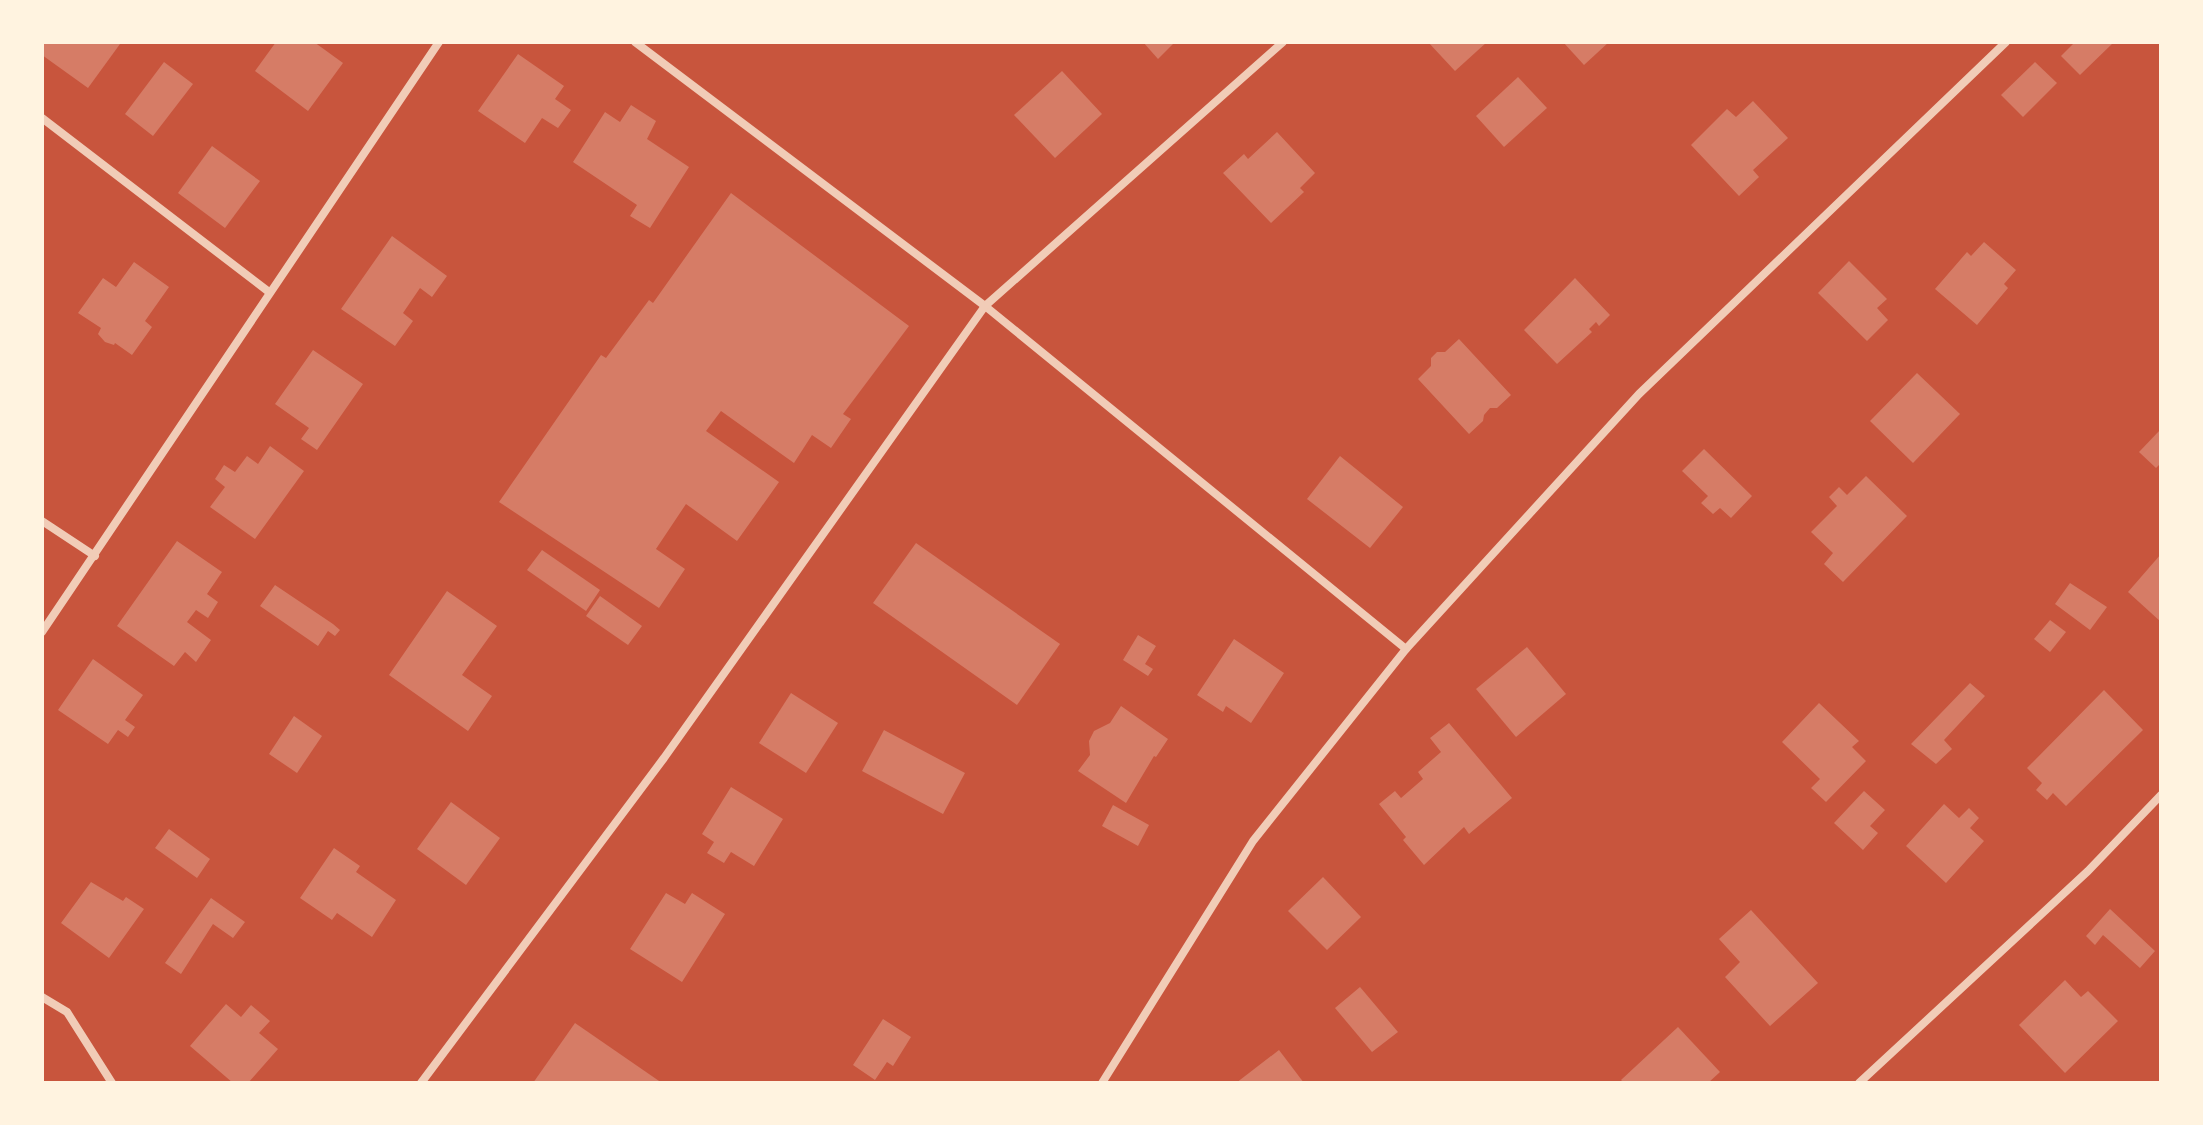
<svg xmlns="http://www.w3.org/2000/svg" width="2203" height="1125" font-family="'Space Grotesk',sans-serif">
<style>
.building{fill:#d67c66}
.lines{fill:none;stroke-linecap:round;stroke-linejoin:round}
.minor{stroke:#f1ccb7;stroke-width:8}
</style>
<rect width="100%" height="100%" fill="#c8553d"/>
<g class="building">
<path d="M 44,42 L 117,42 L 120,44 L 88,88 L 42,55 Z"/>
<path d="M 276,42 L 314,42 L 343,63 L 308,111 L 255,71 Z"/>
<path d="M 1143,42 L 1173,42 L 1174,43 L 1158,59 Z"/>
<path d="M 1428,42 L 1487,42 L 1455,71 Z"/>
<path d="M 1563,42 L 1609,42 L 1584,65 Z"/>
<path d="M 2075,42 L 2114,42 L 2080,75 L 2061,56 Z"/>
<path d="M 518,54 L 564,86 L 555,99 L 571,110 L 558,128 L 542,118 L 525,143 L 478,111 Z"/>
<path d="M 164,62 L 193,84 L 153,136 L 125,114 Z"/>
<path d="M 2035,62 L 2057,83 L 2023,117 L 2001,95 Z"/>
<path d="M 1062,71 L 1102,114 L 1055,158 L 1014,115 Z"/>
<path d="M 1518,77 L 1547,108 L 1504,147 L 1476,116 Z"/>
<path d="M 1753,101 L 1788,138 L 1753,170 L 1759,177 L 1739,196 L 1691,145 L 1727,109 L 1736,117 Z"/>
<path d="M 631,105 L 656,121 L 647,139 L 689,167 L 650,228 L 630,216 L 637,205 L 573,162 L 605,112 L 620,122 Z"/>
<path d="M 1277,132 L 1315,173 L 1300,188 L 1304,192 L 1271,223 L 1223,173 L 1244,154 L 1248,159 Z"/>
<path d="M 212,146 L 260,181 L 225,228 L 178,193 Z"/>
<path d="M 731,193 L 909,326 L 843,414 L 851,419 L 831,448 L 812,435 L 794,463 L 721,411 L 706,431 L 779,482 L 737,541 L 686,504 L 656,549 L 685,569 L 659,608 L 499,502 L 601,355 L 606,358 L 649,300 L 653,303 Z"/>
<path d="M 392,236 L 447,276 L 432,297 L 420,288 L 403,313 L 413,321 L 395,346 L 341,309 Z"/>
<path d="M 1984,242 L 2016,270 L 2004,284 L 2008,288 L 1977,325 L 1935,289 L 1967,252 L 1971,256 Z"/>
<path d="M 1849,261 L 1887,299 L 1877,308 L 1888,320 L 1867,341 L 1818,293 Z"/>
<path d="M 134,262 L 169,287 L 145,321 L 152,327 L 132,355 L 115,343 L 114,345 L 105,342 L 98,334 L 101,328 L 78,313 L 103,278 L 116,287 Z"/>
<path d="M 1575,278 L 1610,315 L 1599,326 L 1596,322 L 1589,329 L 1592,332 L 1557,364 L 1524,330 Z"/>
<path d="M 1459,339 L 1511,395 L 1497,408 L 1490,408 L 1484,415 L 1483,421 L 1469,434 L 1418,379 L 1431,366 L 1431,358 L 1437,352 L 1445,352 Z"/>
<path d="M 313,350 L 363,384 L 317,450 L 301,439 L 309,428 L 275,404 Z"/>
<path d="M 1917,373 L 1960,414 L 1913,463 L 1870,421 Z"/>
<path d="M 2161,429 L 2161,463 L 2156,468 L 2139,452 Z"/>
<path d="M 270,446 L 304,471 L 255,539 L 210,507 L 225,487 L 215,479 L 224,465 L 235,472 L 247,456 L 258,464 Z"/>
<path d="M 1704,449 L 1752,496 L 1731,518 L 1720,508 L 1713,514 L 1701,503 L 1708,496 L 1682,471 Z"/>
<path d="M 1340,456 L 1403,507 L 1370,548 L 1307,499 Z"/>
<path d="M 1866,476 L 1907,516 L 1843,582 L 1824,564 L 1833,553 L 1811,532 L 1837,506 L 1829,497 L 1839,487 L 1847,495 Z"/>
<path d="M 177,541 L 222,572 L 207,594 L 218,602 L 208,618 L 196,610 L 187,622 L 211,640 L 196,662 L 185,652 L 174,666 L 117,626 Z"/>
<path d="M 916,543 L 1060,644 L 1017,705 L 873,603 Z"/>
<path d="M 542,550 L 600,590 L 586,611 L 527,570 Z"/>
<path d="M 2161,554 L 2161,622 L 2128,592 Z"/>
<path d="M 2070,583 L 2107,607 L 2090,630 L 2055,604 Z"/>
<path d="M 275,585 L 333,624 L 340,630 L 335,636 L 328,631 L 318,646 L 260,606 Z"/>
<path d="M 447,591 L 497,626 L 462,675 L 492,696 L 468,731 L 389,675 Z"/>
<path d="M 600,596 L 642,626 L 628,645 L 586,616 Z"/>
<path d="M 2050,620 L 2066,632 L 2050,652 L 2034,639 Z"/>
<path d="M 1138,635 L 1156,646 L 1145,664 L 1153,669 L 1148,676 L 1123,660 Z"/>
<path d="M 1234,639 L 1284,673 L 1251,723 L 1226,706 L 1223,712 L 1197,695 Z"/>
<path d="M 1527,647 L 1566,694 L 1516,737 L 1476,689 Z"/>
<path d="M 93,659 L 143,695 L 125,720 L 135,727 L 128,737 L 118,730 L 108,744 L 58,710 Z"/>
<path d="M 1970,683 L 1985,696 L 1944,740 L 1952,749 L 1936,764 L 1911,744 Z"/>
<path d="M 2104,690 L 2143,730 L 2066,806 L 2053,793 L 2047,800 L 2036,790 L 2042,783 L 2027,768 Z"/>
<path d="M 791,693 L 838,723 L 806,773 L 759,743 Z"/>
<path d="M 1819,703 L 1859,741 L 1852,747 L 1866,761 L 1826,802 L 1811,788 L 1820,779 L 1782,742 Z"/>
<path d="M 1121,706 L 1168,739 L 1156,757 L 1154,756 L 1126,803 L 1078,771 L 1090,755 L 1089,741 L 1094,731 L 1110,723 Z"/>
<path d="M 294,716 L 322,736 L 297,773 L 269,754 Z"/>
<path d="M 1449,723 L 1512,798 L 1469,834 L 1464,827 L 1424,865 L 1403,840 L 1406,837 L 1379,804 L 1395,791 L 1401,798 L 1423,779 L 1418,772 L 1441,752 L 1430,738 Z"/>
<path d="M 884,730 L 965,773 L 943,814 L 862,771 Z"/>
<path d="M 731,787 L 783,819 L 754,866 L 731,852 L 724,863 L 707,853 L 714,842 L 702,834 Z"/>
<path d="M 1864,791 L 1885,810 L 1870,826 L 1878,833 L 1863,850 L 1834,823 Z"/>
<path d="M 451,802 L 500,838 L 466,885 L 417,849 Z"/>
<path d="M 1944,804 L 1959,818 L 1969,808 L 1979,818 L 1970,828 L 1984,841 L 1946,883 L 1906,846 Z"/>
<path d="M 1113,805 L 1149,825 L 1138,846 L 1102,826 Z"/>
<path d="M 169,829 L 210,859 L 197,878 L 155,848 Z"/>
<path d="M 334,848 L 360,866 L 356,872 L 396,900 L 372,937 L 337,913 L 332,920 L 300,898 Z"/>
<path d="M 1323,877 L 1361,917 L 1327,950 L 1288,911 Z"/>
<path d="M 91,882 L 123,901 L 126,897 L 144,909 L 109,958 L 61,923 Z"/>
<path d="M 666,893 L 685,904 L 692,893 L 725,914 L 682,982 L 630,949 Z"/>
<path d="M 211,898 L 245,922 L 233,938 L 213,924 L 181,974 L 165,963 Z"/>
<path d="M 2110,909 L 2155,951 L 2140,968 L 2103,935 L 2095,945 L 2086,936 Z"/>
<path d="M 1751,910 L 1818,983 L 1770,1026 L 1725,977 L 1740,962 L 1719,939 Z"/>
<path d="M 2065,980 L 2081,997 L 2088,991 L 2118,1021 L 2065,1073 L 2019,1025 Z"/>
<path d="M 1360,987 L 1398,1032 L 1372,1052 L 1335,1008 Z"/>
<path d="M 226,1004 L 241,1017 L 251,1005 L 270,1021 L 259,1033 L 278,1049 L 248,1083 L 233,1083 L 190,1046 Z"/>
<path d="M 883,1019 L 911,1037 L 893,1066 L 887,1062 L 875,1080 L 853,1065 Z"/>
<path d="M 575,1023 L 662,1083 L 533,1083 Z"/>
<path d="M 1678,1027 L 1720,1072 L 1708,1083 L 1624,1083 L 1621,1080 Z"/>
<path d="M 1279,1050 L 1304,1083 L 1236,1083 Z"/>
</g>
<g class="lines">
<g class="minor">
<path d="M 635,42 L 985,306 L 1406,649"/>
<path d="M 42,118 L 269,292"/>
<path d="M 42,521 L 95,556"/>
<path d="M 42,632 L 439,42"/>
<path d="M 42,997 L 67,1012 L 112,1083"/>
<path d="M 421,1083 L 664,758 L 985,306 L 1283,42"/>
<path d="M 1102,1083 L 1253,841 L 1406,649 L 1639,394 L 2006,42"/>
<path d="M 1859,1083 L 2088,871 L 2161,795"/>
</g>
</g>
<rect width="2203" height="1125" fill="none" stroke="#fff3e0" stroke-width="88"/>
</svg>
